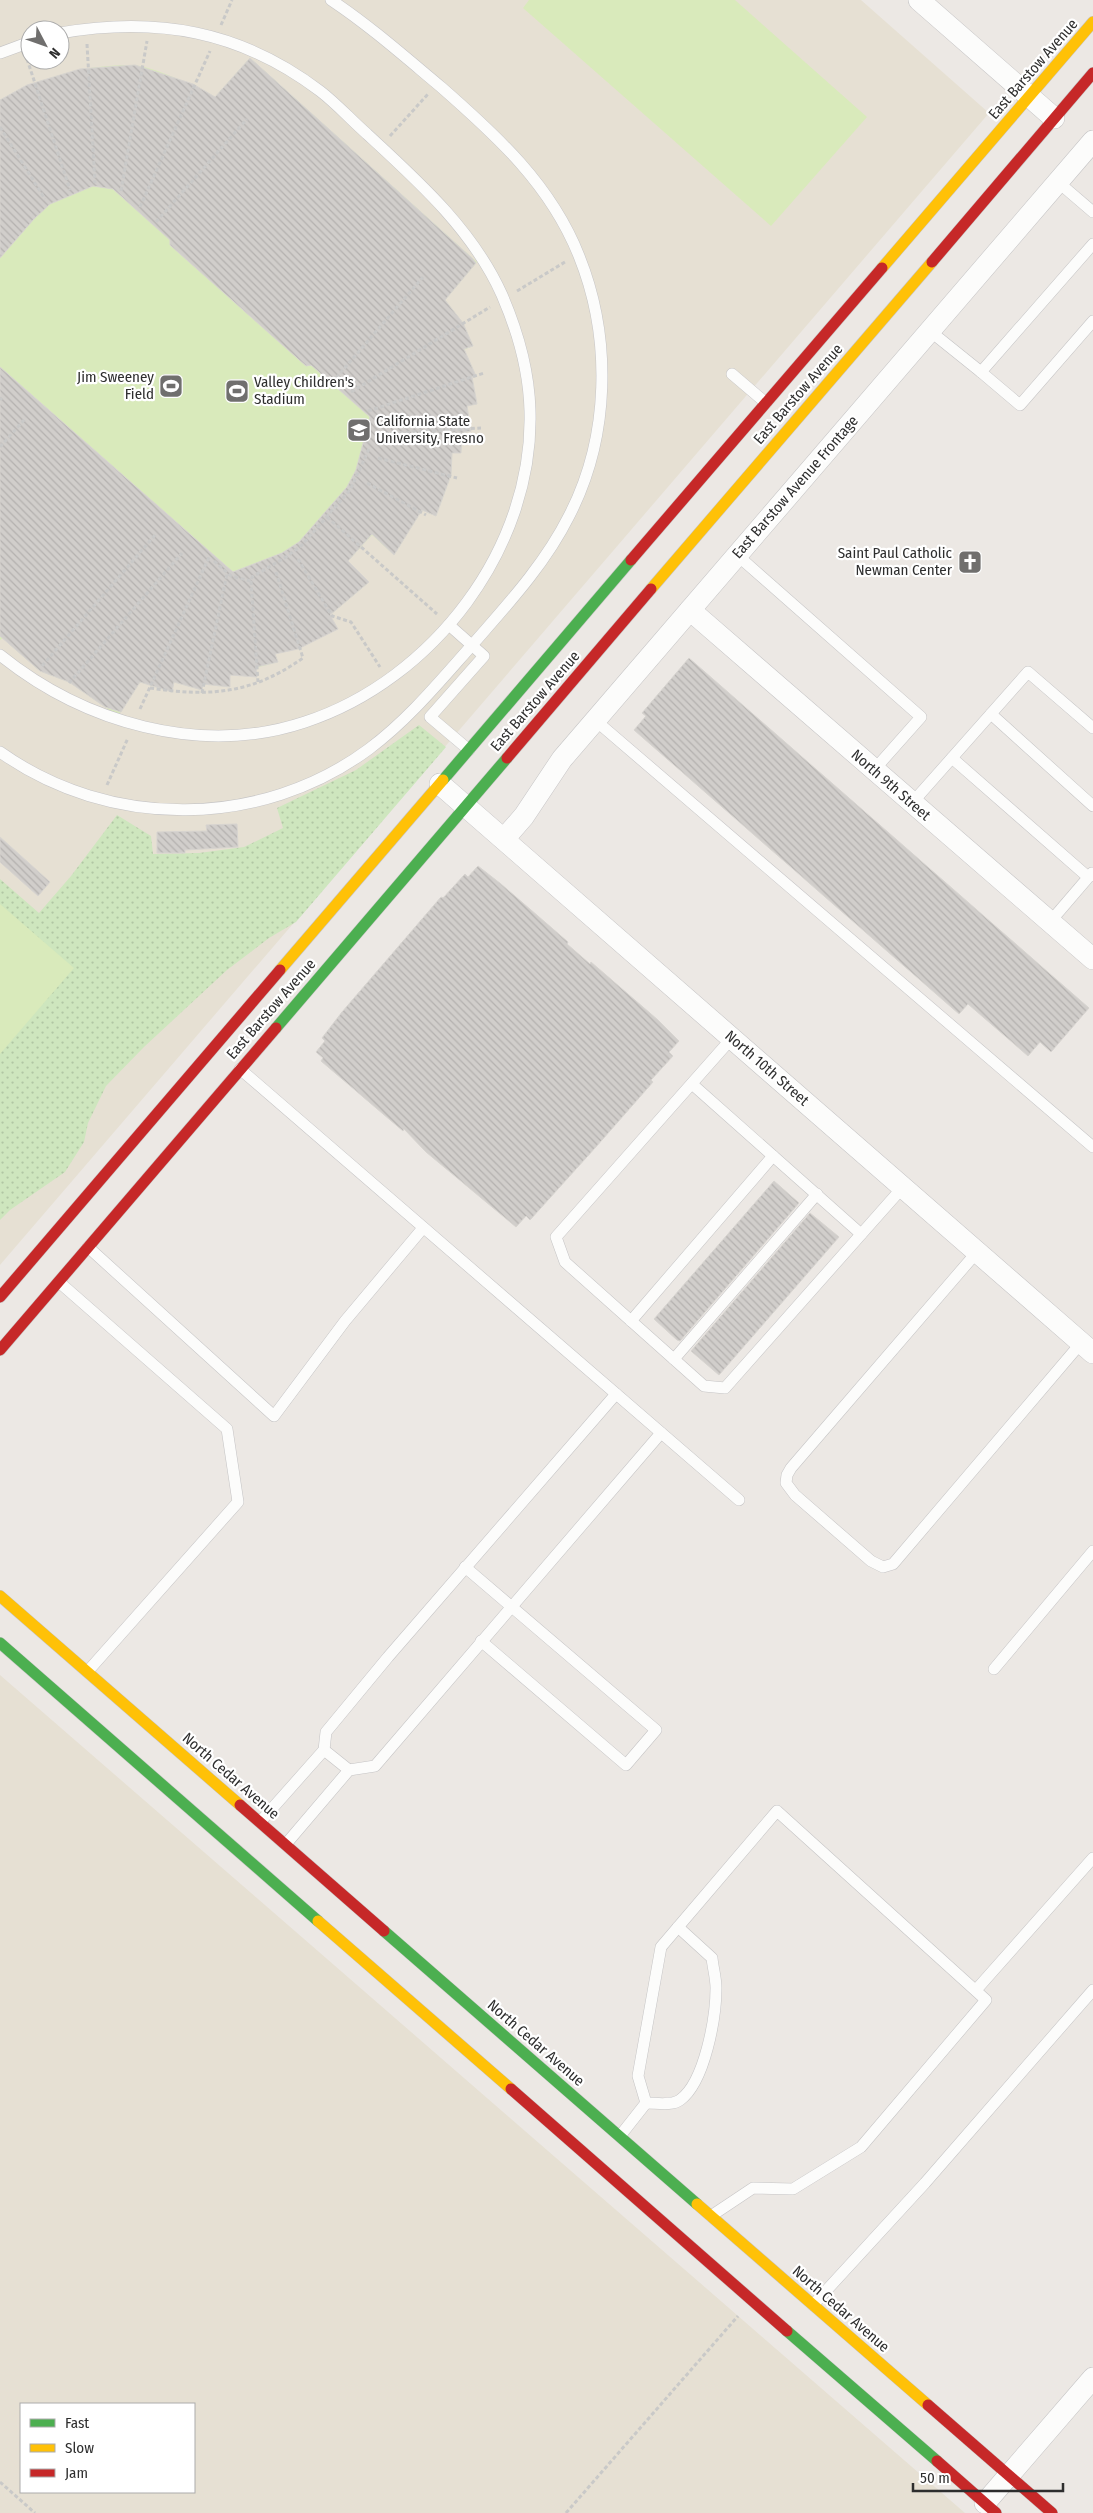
<svg xmlns="http://www.w3.org/2000/svg" width="1093" height="2513" font-family="'Fira Sans Condensed',sans-serif">
<style>
.education{fill:#e6e0d3;fill-rule:evenodd}
.grass{fill:url(#grass-dots)}
.pitch{fill:#d9eabb}
.building{fill:url(#building-back-hatch);stroke:#d7d4d0}
.lines{fill:none;stroke-linecap:round;stroke-linejoin:round}
.lane-casing{stroke:#c5c4c5;stroke-width:12}
.street-casing{stroke:#c5c4c5;stroke-width:22}
.fast-casing{stroke:#c5c4c5;stroke-width:12}
.slow-casing{stroke:#c5c4c5;stroke-width:12}
.jam-casing{stroke:#c5c4c5;stroke-width:12}
.path{stroke:#c9c9c8;stroke-width:3;stroke-dasharray:4 2.5;stroke-linecap:butt}
.lane{stroke:#fcfcfb;stroke-width:11}
.street{stroke:#fcfcfb;stroke-width:21}
.fast{stroke:#4caf50;stroke-width:11}
.slow{stroke:#ffc107;stroke-width:11}
.jam{stroke:#c62828;stroke-width:11}
.labels{text-anchor:middle;stroke-width:4.5;stroke-linejoin:round;paint-order:stroke}
.street-label{font-size:15px;fill:#2e2e2e;stroke:#fff}
.poi-label{font-size:15px;fill:#2e2e2e;stroke:#fff;text-anchor:end}
</style>
<defs>
<pattern id="grass-dots" width="8" height="8" patternUnits="userSpaceOnUse" patternTransform="scale(1.25)"><rect width="8" height="8" fill="#cee6be"/><path d="M2 2h.1M6 6h.1" fill="none" stroke="#b1c6a4" stroke-width="1.8" stroke-linecap="round"/></pattern>
<pattern id="building-back-hatch" width="6" height="6" patternUnits="userSpaceOnUse" patternTransform="scale(1.25)"><rect width="6" height="6" fill="#d1cecb"/><path d="M-1 5l2 2M0 0l6 6M5-1l2 2" fill="none" stroke="#b4b1af"/></pattern>
</defs>
<rect width="100%" height="100%" fill="#ece8e4"/>
<g class="education">
<path d="M 0,0 L 861,0 L 989,113 L 0,1265 ZM 30,30 L 60,30 L 60,60 L 30,60 Z"/>
<path d="M 0,1675 L 965,2513 L 0,2513 ZM 21,2404 L 194,2404 L 194,2492 L 21,2492 Z"/>
</g>
<path class="grass" d="M 419,725 L 446,747 L 296,922 L 269,938 L 227,970 L 144,1047 L 106,1086 L 88,1123 L 84,1142 L 65,1172 L 10,1210 L 0,1220 L 0,879 L 39,913 L 71,876 L 117,815 L 151,836 L 153,854 L 199,853 L 244,847 L 283,828 L 277,808 L 356,770 Z"/>
<g class="pitch">
<path d="M 529,0 L 735,0 L 867,117 L 771,226 L 523,8 Z"/>
<path d="M 250,58 L 477,262 L 445,300 L 463,323 L 473,346 L 464,350 L 476,376 L 472,377 L 477,404 L 467,406 L 471,431 L 462,433 L 461,453 L 452,453 L 451,475 L 436,516 L 422,510 L 394,555 L 372,535 L 348,561 L 369,582 L 330,615 L 275,654 L 278,662 L 230,675 L 230,687 L 203,684 L 202,690 L 174,682 L 172,692 L 140,682 L 118,716 L 69,682 L 40,671 L 3,638 L 0,640 L 0,100 C 40,78 86,64 133,65 C 152,66 198,87 215,97 Z"/>
<path d="M 0,904 L 74,968 L 0,1054 Z"/>
</g>
<g class="building">
<path d="M 250,58 L 472,258 L 476,263 L 445,300 L 463,323 L 473,346 L 464,349 L 476,376 L 472,377 L 477,404 L 467,406 L 471,431 L 462,433 L 461,453 L 452,453 L 451,475 L 436,516 L 422,510 L 394,555 L 372,534 L 348,561 L 369,582 L 330,615 L 338,629 L 298,649 L 275,654 L 278,662 L 256,667 L 257,677 L 230,675 L 230,687 L 203,684 L 202,690 L 174,682 L 172,692 L 140,682 L 121,712 L 105,707 L 69,682 L 40,671 L 0,636 L 0,367 L 233,572 L 282,553 L 299,542 L 347,487 L 356,470 L 370,417 L 311,365 L 306,366 L 170,245 L 170,240 L 113,189 L 93,186 L 50,204 L 34,219 L 0,258 L 0,100 L 27,85 L 80,69 L 135,65 L 193,84 L 215,97 Z"/>
<path d="M 689,658 L 1089,1008 L 1051,1052 L 1040,1042 L 1028,1056 L 968,1004 L 959,1014 L 634,730 L 646,716 L 642,713 Z"/>
<path d="M 237,824 L 238,847 L 185,850 L 185,853 L 157,853 L 157,832 L 207,831 L 206,825 Z"/>
<path d="M 0,837 L 50,882 L 38,896 L 0,862 Z"/>
<path d="M 478,866 L 501,884 L 568,942 L 567,944 L 590,964 L 591,962 L 658,1020 L 679,1041 L 669,1052 L 673,1056 L 651,1080 L 653,1082 L 595,1148 L 530,1220 L 526,1216 L 516,1227 L 426,1152 L 404,1129 L 403,1131 L 321,1061 L 323,1058 L 316,1052 L 325,1041 L 322,1038 L 342,1012 L 441,897 L 443,898 L 465,874 L 468,877 Z"/>
<path d="M 774,1181 L 799,1203 L 680,1341 L 677,1340 L 654,1319 Z"/>
<path d="M 810,1213 L 839,1237 L 719,1375 L 691,1351 Z"/>
</g>
<g class="lines">
<g class="lane-casing">
<g id="lane">
<path d="M 0,53 L 30,42"/>
<path d="M 1058,182 L 1093,212"/>
<path d="M 1093,244 L 981,372 L 1020,405 L 1093,321"/>
<path d="M 930,331 L 981,372"/>
<path d="M 732,374 L 766,403"/>
<path d="M 737,555 L 921,717 L 874,770"/>
<path d="M 449,625 L 484,656 L 430,717 L 469,750"/>
<path d="M 0,655 C 83,722 200,757 305,722 C 433,680 534,548 530,411 C 529,371 518,332 502,295 C 473,230 418,181 367,134 C 351,120 337,104 320,91 C 241,31 157,16 60,33"/>
<path d="M 991,714 L 1093,806"/>
<path d="M 595,720 L 1093,1147"/>
<path d="M 0,752 C 110,830 261,829 369,749 C 409,719 440,681 473,644 C 508,604 545,564 569,516 C 610,437 612,338 579,256 C 551,185 497,136 441,87 C 405,57 370,26 331,0"/>
<path d="M 952,758 L 1088,877"/>
<path d="M 912,803 L 1028,672 L 1093,728"/>
<path d="M 1050,922 L 1092,873"/>
<path d="M 732,1038 L 556,1237 L 565,1262 L 704,1386 L 725,1388 L 903,1187"/>
<path d="M 240,1069 L 739,1500"/>
<path d="M 692,1084 L 861,1234"/>
<path d="M 88,1247 L 274,1416 L 345,1321 L 423,1228"/>
<path d="M 977,1252 L 791,1468 L 787,1475 L 786,1483 L 795,1495 L 871,1561 L 883,1567 L 893,1564 L 1081,1343"/>
<path d="M 59,1282 L 227,1429 L 238,1502 L 88,1671"/>
<path d="M 631,1321 L 773,1156"/>
<path d="M 674,1359 L 817,1194"/>
<path d="M 465,1567 L 656,1730 L 626,1765 L 481,1641"/>
<path d="M 994,1669 L 1093,1551"/>
<path d="M 324,1750 L 349,1770"/>
<path d="M 261,1821 L 324,1750 L 326,1732 L 388,1657 L 616,1394"/>
<path d="M 286,1844 L 349,1770 L 375,1766 L 661,1433"/>
<path d="M 976,1990 L 1093,1858"/>
<path d="M 646,2103 C 657,2103 672,2106 680,2100 C 705,2082 716,2017 716,1988 C 716,1978 713,1968 712,1958 L 678,1927"/>
<path d="M 620,2136 L 646,2103 L 638,2076 L 661,1947 L 777,1811 L 986,2000 L 861,2147 L 793,2189 L 753,2188 L 711,2216"/>
<path d="M 813,2305 L 925,2183 L 1093,1990"/>
</g>
</g>
<g class="street-casing">
<g id="street">
<path d="M 919,0 L 1054,118"/>
<path d="M 690,610 L 1093,959"/>
<path d="M 440,784 L 1093,1353"/>
<path d="M 504,839 L 524,816 L 562,759 L 1093,141"/>
<path d="M 985,2503 L 1093,2378"/>
</g>
</g>
<g class="fast-casing">
<g id="fast">
<path d="M 443,780 L 631,560"/>
<path d="M 276,1028 L 507,758"/>
<path d="M 0,1643 L 318,1921"/>
<path d="M 384,1931 L 697,2204"/>
<path d="M 787,2331 L 937,2461"/>
</g>
</g>
<g class="slow-casing">
<g id="slow">
<path d="M 882,268 L 1093,22"/>
<path d="M 651,589 L 932,262"/>
<path d="M 280,970 L 443,780"/>
<path d="M 0,1596 L 240,1805"/>
<path d="M 318,1921 L 511,2089"/>
<path d="M 697,2204 L 928,2405"/>
</g>
</g>
<g class="jam-casing">
<g id="jam">
<path d="M 932,262 L 1093,73"/>
<path d="M 631,560 L 882,268"/>
<path d="M 507,758 L 651,589"/>
<path d="M 0,1297 L 280,970"/>
<path d="M 0,1350 L 276,1028"/>
<path d="M 240,1805 L 384,1931"/>
<path d="M 511,2089 L 787,2331"/>
<path d="M 928,2405 L 1052,2513"/>
<path d="M 937,2461 L 996,2513"/>
</g>
</g>
<g class="path">
<path d="M 221,25 L 232,0"/>
<path d="M 87,44 L 95,183"/>
<path d="M 27,59 L 70,190"/>
<path d="M 0,127 L 45,199"/>
<path d="M 390,136 L 428,94"/>
<path d="M 121,191 L 147,41"/>
<path d="M 140,207 L 210,51"/>
<path d="M 156,222 L 247,119"/>
<path d="M 517,291 L 565,262"/>
<path d="M 336,378 L 423,277"/>
<path d="M 351,392 L 490,307"/>
<path d="M 0,400 L 2,398"/>
<path d="M 368,411 L 484,373"/>
<path d="M 380,434 L 481,428"/>
<path d="M 0,447 L 25,419"/>
<path d="M 378,458 L 457,478"/>
<path d="M 367,483 L 426,515"/>
<path d="M 327,517 L 437,614"/>
<path d="M 298,559 L 332,616 L 351,622 L 380,667"/>
<path d="M 214,561 L 231,576 L 251,581 L 252,577 L 286,557 L 302,545 L 350,490 L 369,449"/>
<path d="M 251,581 L 258,682"/>
<path d="M 42,666 L 156,534"/>
<path d="M 69,683 L 182,553"/>
<path d="M 150,688 C 210,697 252,694 303,658 L 276,572"/>
<path d="M 202,693 L 227,574"/>
<path d="M 140,709 L 210,555"/>
<path d="M 107,785 L 128,738"/>
<path d="M 0,2482 L 35,2513"/>
<path d="M 566,2513 L 738,2316"/>
</g>
<use href="#lane" class="lane"/>
<use href="#street" class="street"/>
<use href="#fast" class="fast"/>
<use href="#slow" class="slow"/>
<use href="#jam" class="jam"/>
</g>
<defs>
<g id="stadium-square" transform="scale(1.25)"><rect x="-9" y="-9" width="18" height="18" rx="4" fill="#706f6e" stroke="#fff"/><path d="M0-5a6.5 5 0 1 0 0 10a6.5 5 0 1 0 0-10ZM-3.5-1.8h7v3.6h-7Z" fill="#fff"/></g>
<g id="university-square" transform="scale(1.25)"><rect x="-9" y="-9" width="18" height="18" rx="4" fill="#706f6e" stroke="#fff"/><path d="M0-5L7-2L0 1L-7-2ZM-4 1L0 2.5L4 1V4Q0 6-4 4Z" fill="#fff"/></g>
<g id="church-square" transform="scale(1.25)"><rect x="-9" y="-9" width="18" height="18" rx="4" fill="#706f6e" stroke="#fff"/><path d="M-1.2-6h2.4v3.5h3.3v2.4h-3.3V6h-2.4V-.1h-3.3v-2.4h3.3Z" fill="#fff"/></g>
</defs>
<g fill-rule="evenodd">
<use href="#stadium-square" x="171" y="386"/>
<use href="#stadium-square" x="237" y="391"/>
<use href="#university-square" x="359" y="430"/>
<use href="#church-square" x="970" y="562"/>
</g>
<g class="labels">
<g class="street-label">
<text transform="translate(1033 69) rotate(-49)" y="5">East Barstow Avenue</text>
<text transform="translate(798 394) rotate(-49)" y="5">East Barstow Avenue</text>
<text transform="translate(795 487) rotate(-49)" y="5">East Barstow Avenue Frontage</text>
<text transform="translate(535 701) rotate(-49)" y="5">East Barstow Avenue</text>
<text transform="translate(891 785) rotate(41)" y="5">North 9th Street</text>
<text transform="translate(271 1009) rotate(-49)" y="5">East Barstow Avenue</text>
<text transform="translate(767 1068) rotate(41)" y="5">North 10th Street</text>
<text transform="translate(231 1776) rotate(41)" y="5">North Cedar Avenue</text>
<text transform="translate(536 2043) rotate(41)" y="5">North Cedar Avenue</text>
<text transform="translate(841 2309) rotate(41)" y="5">North Cedar Avenue</text>
</g>
<g class="poi-label">
<text x="154" y="382">Jim Sweeney<tspan x="154" dy="17">Field</tspan></text>
<text x="254" y="387" text-anchor="start">Valley Children's<tspan x="254" dy="17">Stadium</tspan></text>
<text x="376" y="426" text-anchor="start">California State<tspan x="376" dy="17">University, Fresno</tspan></text>
<text x="952" y="558">Saint Paul Catholic<tspan x="952" dy="17">Newman Center</tspan></text>
</g>
</g>
<rect x="20" y="2403" width="175" height="90" fill="#ffffff" stroke="#ababab"/>
<rect x="30" y="2419" width="25" height="8" fill="#4caf50" stroke="#ababab"/>
<text x="65" y="2428" font-size="15" fill="#2e2e2e">Fast</text>
<rect x="30" y="2444" width="25" height="8" fill="#ffc107" stroke="#ababab"/>
<text x="65" y="2453" font-size="15" fill="#2e2e2e">Slow</text>
<rect x="30" y="2469" width="25" height="8" fill="#c62828" stroke="#ababab"/>
<text x="65" y="2478" font-size="15" fill="#2e2e2e">Jam</text>
<g transform="translate(45 45) rotate(131)"><circle r="24" fill="#ffffff" stroke="#ababab"/>
<path d="M0-4L9 19L0 12L-9 19Z" fill="#706f6e"/>
<text y="-8" font-size="14" font-weight="bold" text-anchor="middle" fill="#2e2e2e">N</text>
</g>
<path d="M913 2483v8h150v-8" fill="none" stroke="#2e2e2e" stroke-width="2.5"/>
<text x="920" y="2483" font-size="15" fill="#2e2e2e" stroke="#ffffff" stroke-width="4" paint-order="stroke">50 m</text>
</svg>
